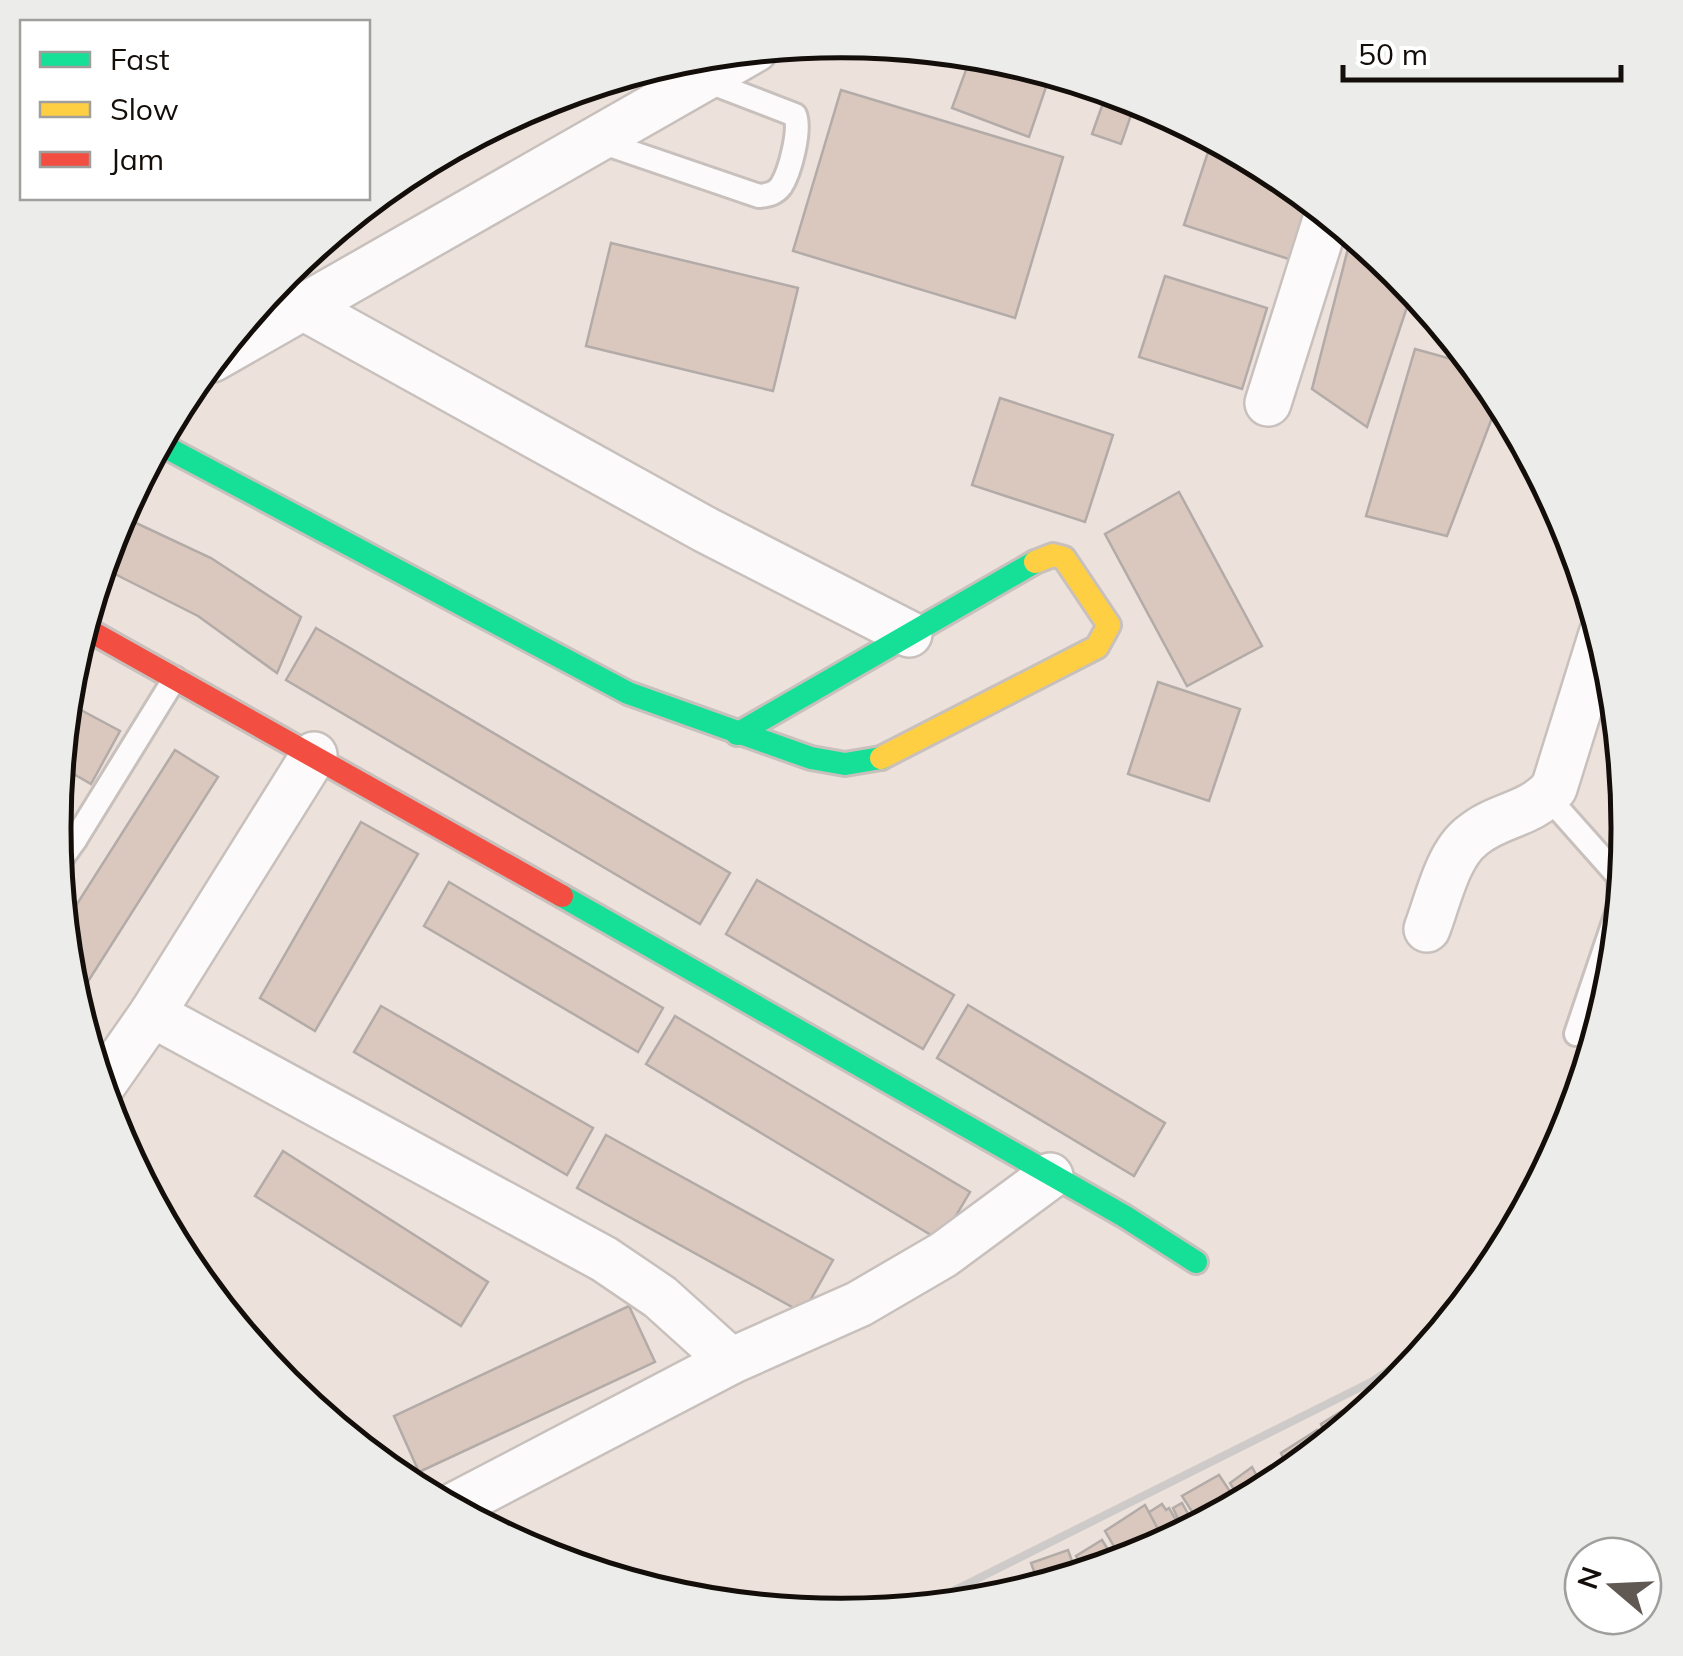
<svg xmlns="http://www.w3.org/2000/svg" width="1683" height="1656" font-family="Mulish,sans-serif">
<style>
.building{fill:#dac8bf;stroke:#b3aba7;stroke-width:2.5}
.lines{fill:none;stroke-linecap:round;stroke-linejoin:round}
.lane-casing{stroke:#c8c0bc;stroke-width:28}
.street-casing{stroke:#c8c0bc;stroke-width:50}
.fast-casing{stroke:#c8c0bc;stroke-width:28}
.slow-casing{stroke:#c8c0bc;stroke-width:28}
.jam-casing{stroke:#c8c0bc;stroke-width:28}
.lane{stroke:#fcfafa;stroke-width:22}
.street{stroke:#fcfafa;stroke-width:45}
.fast{stroke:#16e098;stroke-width:22}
.slow{stroke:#ffcf43;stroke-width:22}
.jam{stroke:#f24e42;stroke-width:22}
.rail{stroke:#cdcac9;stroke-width:8}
.rim{fill:none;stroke:#140e0a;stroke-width:5}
</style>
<rect width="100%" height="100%" fill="#ece1db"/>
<g class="building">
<path d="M 970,59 L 1046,87 L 1029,137 L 952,108 Z"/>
<path d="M 1108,89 L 1137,98 L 1121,144 L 1092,134 Z"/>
<path d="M 841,90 L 1063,157 L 1015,318 L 793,251 Z"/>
<path d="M 1210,146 L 1260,162 L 1280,173 L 1317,204 L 1298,262 L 1184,225 Z"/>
<path d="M 1352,233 L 1399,271 L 1413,289 L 1367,427 L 1312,389 Z"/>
<path d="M 611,243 L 798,288 L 773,391 L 586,346 Z"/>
<path d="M 1165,276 L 1267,308 L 1242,389 L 1139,357 Z"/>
<path d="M 1415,349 L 1477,366 L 1500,397 L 1447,536 L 1366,516 Z"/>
<path d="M 1000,398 L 1113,435 L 1085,522 L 972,485 Z"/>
<path d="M 1179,492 L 1262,646 L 1187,686 L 1105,534 Z"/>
<path d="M 119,515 L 211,558 L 301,617 L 277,673 L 198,616 L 101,567 Z"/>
<path d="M 316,628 L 730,873 L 700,924 L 286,680 Z"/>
<path d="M 1158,682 L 1240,709 L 1209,801 L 1128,774 Z"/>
<path d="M 66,702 L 120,731 L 91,784 L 60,766 Z"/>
<path d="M 175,750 L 218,777 L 75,1002 L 69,981 L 63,926 Z"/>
<path d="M 361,822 L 418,854 L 315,1031 L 260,998 Z"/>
<path d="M 757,880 L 954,995 L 923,1049 L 726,934 Z"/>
<path d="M 449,882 L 663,1008 L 638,1052 L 424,926 Z"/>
<path d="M 968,1005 L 1165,1123 L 1134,1176 L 937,1058 Z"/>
<path d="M 381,1006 L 593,1128 L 567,1175 L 354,1052 Z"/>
<path d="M 675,1016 L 970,1192 L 941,1241 L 646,1064 Z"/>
<path d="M 606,1135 L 833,1260 L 803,1313 L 577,1188 Z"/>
<path d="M 283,1151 L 488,1282 L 461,1326 L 255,1196 Z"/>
<path d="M 629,1306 L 655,1362 L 419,1472 L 394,1416 Z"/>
<path d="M 1414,1365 L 1398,1386 L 1354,1422 L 1348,1408 Z"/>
<path d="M 1345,1409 L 1351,1424 L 1329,1442 L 1321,1424 Z"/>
<path d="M 1317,1430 L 1325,1446 L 1290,1474 L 1281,1453 Z"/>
<path d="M 1281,1461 L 1287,1477 L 1268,1489 L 1260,1475 Z"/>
<path d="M 1252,1467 L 1265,1491 L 1242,1503 L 1230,1483 Z"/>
<path d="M 1219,1475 L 1239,1505 L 1214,1518 L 1211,1512 L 1198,1521 L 1182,1496 Z"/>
<path d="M 1182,1503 L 1196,1528 L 1185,1534 L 1173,1508 Z"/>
<path d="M 1162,1504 L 1166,1510 L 1169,1508 L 1184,1534 L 1127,1561 L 1122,1552 L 1159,1531 L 1148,1513 Z"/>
<path d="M 1145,1505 L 1159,1531 L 1116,1550 L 1105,1531 Z"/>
<path d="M 1102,1540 L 1117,1564 L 1086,1573 L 1076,1556 Z"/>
<path d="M 1068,1550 L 1076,1572 L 1039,1585 L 1031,1563 Z"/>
<path d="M 1017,1579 L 1022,1593 L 995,1601 L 958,1605 Z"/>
</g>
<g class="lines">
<g class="lane-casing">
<g id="lane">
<path d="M 598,141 L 759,196 C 768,195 775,194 781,186 C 790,172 801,130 795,115 L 704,80"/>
<path d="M 1547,796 L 1619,877 L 1620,904 L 1576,1034"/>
<path d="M 54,830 L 75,840 L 175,678"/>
<path d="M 57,865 L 75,840"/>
</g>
</g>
<g class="street-casing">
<g id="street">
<path d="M 303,307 L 706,530 L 909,634"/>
<path d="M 212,359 L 755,49"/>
<path d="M 1268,403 L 1328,213"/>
<path d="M 1427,929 C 1438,901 1447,855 1472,836 C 1498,814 1530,816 1554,788 L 1602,634"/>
<path d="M 152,1014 L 604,1259 L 660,1297 L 731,1361"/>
<path d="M 101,1087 L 152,1014 L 314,755"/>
<path d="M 450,1508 L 731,1361 L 859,1304 L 943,1255 L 1050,1176"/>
</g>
</g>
<g class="fast-casing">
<g id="fast">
<path d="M 158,443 L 628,693 L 811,758 L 845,764 L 881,758"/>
<path d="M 737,734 L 1035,562"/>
<path d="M 562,896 L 1124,1216 L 1196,1262"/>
</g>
</g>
<g class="slow-casing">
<path id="slow" d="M 881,758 L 1097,647 L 1109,625 L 1064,558 L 1053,555 L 1035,562"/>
</g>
<g class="jam-casing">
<path id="jam" d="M 83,627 L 562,896"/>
</g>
<use href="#lane" class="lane"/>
<use href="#street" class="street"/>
<use href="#fast" class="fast"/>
<use href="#slow" class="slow"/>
<use href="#jam" class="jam"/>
<path class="rail" d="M 917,1609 L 1371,1382 L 1437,1338"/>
</g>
<path d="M0 0H1683V1656H0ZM71 828a770 770 0 1 1 1540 0a770 770 0 1 1-1540 0Z" fill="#ececeb" fill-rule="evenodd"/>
<path class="rim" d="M71 828a770 770 0 1 1 1540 0a770 770 0 1 1-1540 0Z"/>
<rect x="20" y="20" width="350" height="180" fill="#ffffff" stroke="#a19f9d" stroke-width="2.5"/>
<rect x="40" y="52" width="50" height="15" fill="#16e098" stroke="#a19f9d" stroke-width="2.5"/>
<text x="110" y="70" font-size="30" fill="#140e0a">Fast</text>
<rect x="40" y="102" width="50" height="15" fill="#ffcf43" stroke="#a19f9d" stroke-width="2.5"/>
<text x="110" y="120" font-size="30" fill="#140e0a">Slow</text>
<rect x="40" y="152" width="50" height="15" fill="#f24e42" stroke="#a19f9d" stroke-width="2.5"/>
<text x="110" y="170" font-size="30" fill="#140e0a">Jam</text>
<g transform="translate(1613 1586) rotate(289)"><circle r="48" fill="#ffffff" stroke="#a19f9d" stroke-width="2.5"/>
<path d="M0-8L18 38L0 25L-18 38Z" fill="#605853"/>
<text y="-15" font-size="28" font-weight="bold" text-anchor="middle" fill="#140e0a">N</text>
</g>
<path d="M1343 65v15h278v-15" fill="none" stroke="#140e0a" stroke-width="5"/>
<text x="1358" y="65" font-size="30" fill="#140e0a" stroke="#ffffff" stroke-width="8" paint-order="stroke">50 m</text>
</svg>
